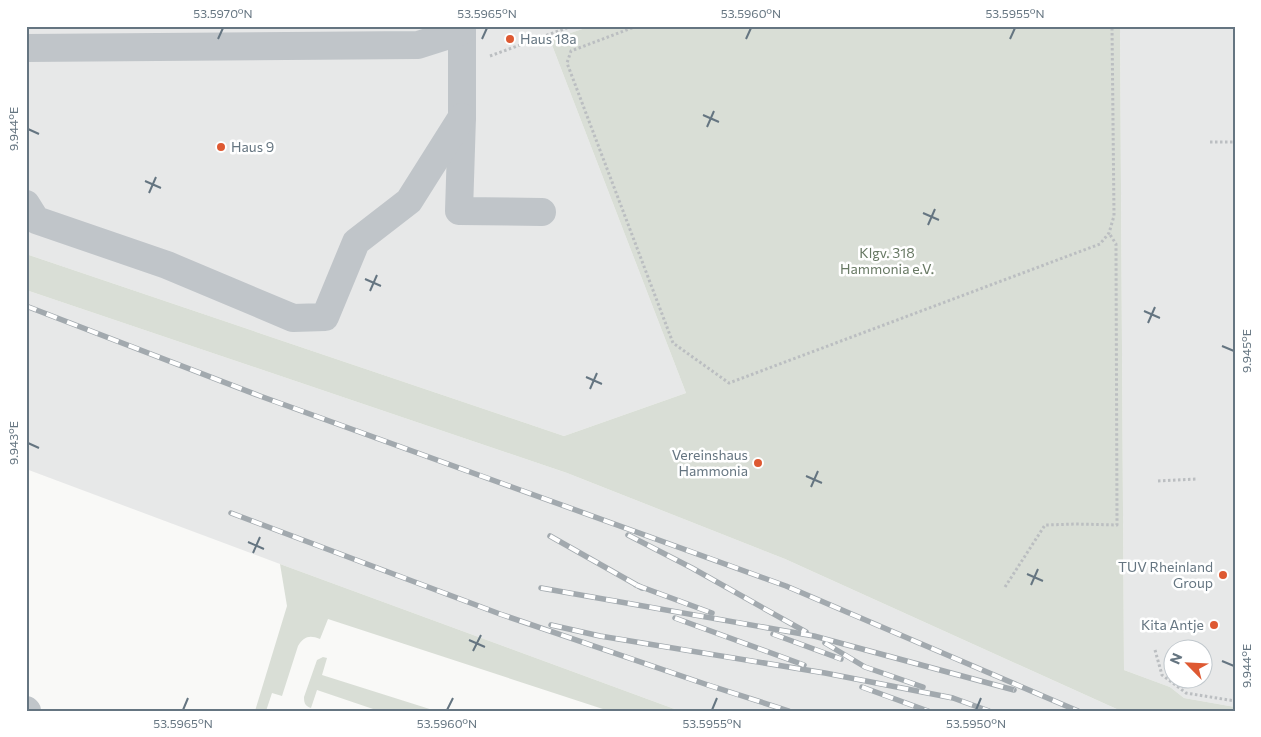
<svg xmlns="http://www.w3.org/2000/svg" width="1261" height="737" font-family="Commissioner,sans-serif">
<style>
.built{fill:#e7e8e8;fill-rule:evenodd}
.green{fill:#d9ded6}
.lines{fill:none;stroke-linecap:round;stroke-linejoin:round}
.path{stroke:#bbbec1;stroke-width:3;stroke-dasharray:2.5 2.5;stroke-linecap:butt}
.minor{stroke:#c0c5c9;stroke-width:28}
.rail-casing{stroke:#a2a9ae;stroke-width:5.5}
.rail{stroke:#fff;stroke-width:4;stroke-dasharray:11;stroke-linecap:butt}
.ticks{fill:none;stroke:#657581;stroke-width:2}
.poi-dot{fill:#de5932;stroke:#fff;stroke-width:2}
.labels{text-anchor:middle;stroke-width:5;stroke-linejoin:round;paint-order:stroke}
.poi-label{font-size:14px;fill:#657581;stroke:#fff;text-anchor:end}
.park-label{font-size:14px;fill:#687964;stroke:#fff}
.neatline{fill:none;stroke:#657581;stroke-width:2}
.ticks-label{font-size:12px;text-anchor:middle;fill:#657581}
</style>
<rect width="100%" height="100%" fill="#f9f9f7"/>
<g class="built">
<path d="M 26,26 L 591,26 L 550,40 L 686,393 L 564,436 L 26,254 Z"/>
<path d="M 1120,26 L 1235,26 L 1235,707 L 1184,698 L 1170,687 L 1124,670 ZM 1174,650 L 1204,650 L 1204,680 L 1174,680 Z"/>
<path d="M 26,290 L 567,473 L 785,559 L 1121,711 L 680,711 L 280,564 L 26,469 Z"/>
</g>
<g class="green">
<path d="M 591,26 L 1120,26 L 1124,670 L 1170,687 L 1184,698 L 1235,707 L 1235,711 L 1121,711 L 785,559 L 567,473 L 26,290 L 26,254 L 564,436 L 686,393 L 550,40 Z"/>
<path d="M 280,564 L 680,711 L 609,711 L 328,619 L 320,639 C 310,635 304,636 298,646 L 282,696 L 272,693 L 266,711 L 255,711 L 287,606 Z"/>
<path d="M 323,657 L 327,658 L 322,675 L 436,711 L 379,711 L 317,690 L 311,708 C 305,706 304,703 304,697 L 317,660 Z"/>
</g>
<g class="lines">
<g class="path">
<path d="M 637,26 L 571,51 L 567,63 L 673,343 L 729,383 L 1100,244 L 1109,233 L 1114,216 L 1112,26"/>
<path d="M 490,56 L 572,26"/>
<path d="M 1210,142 L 1233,142"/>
<path d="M 1158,481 L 1197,479"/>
<path d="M 1005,587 L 1045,525 L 1076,524 L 1117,525 L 1116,244 L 1109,233"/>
<path d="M 1155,650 L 1162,675 L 1186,693 L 1235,701"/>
</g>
<g class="minor">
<path d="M 462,26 L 462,117 L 459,211 L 542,212"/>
<path d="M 26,48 L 418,45 L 462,31"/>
<path d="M 26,204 L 36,220 L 167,265 L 293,318 L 325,317 L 356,242 L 409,201 L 462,117"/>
<path d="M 26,710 L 27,711"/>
</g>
<g class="rail-casing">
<g id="rail">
<path d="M 26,306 L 260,396 L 786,586 L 1078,711"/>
<path d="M 231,513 L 500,614 L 708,685 L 789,711"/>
<path d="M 628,535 L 692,568 L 806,632"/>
<path d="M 550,536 L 642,588"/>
<path d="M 636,585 L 712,613"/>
<path d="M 541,588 L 814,636 L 1014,690"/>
<path d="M 675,618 L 804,665"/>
<path d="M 551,625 L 600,636 L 825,673 L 953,698 L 989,711"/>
<path d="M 773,634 L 841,659"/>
<path d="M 825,643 L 865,667 L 923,687"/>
<path d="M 862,687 L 928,711"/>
</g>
</g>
<use href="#rail" class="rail"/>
</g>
<path class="ticks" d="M 218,39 L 223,28M 482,39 L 487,28M 746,39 L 751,28M 1010,39 L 1015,28M 703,115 L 719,122M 707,127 L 714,111M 28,129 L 39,134M 145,181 L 161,188M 149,193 L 156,177M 923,213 L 939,220M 928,225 L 935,209M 365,279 L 381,286M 370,291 L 377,275M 1144,311 L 1160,318M 1148,323 L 1155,307M 1222,346 L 1234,351M 586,377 L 602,384M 590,389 L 597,373M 28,443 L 39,448M 806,476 L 822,483M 811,487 L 818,471M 248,542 L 264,549M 253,553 L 260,537M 1027,574 L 1043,581M 1031,585 L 1038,569M 469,640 L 485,647M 473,651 L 481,635M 1222,661 L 1234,666M 183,710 L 188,698M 447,710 L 453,698M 712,710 L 717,698M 976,710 L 981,698"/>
<g class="poi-dot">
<circle cx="510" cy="39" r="5"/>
<circle cx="221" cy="147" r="5"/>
<circle cx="758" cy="463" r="5"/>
<circle cx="1223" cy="575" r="5"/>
<circle cx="1214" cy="625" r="5"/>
</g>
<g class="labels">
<g class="poi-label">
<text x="520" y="44" text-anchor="start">Haus 18a</text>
<text x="231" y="152" text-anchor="start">Haus 9</text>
<text x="748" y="460">Vereinshaus<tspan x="748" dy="16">Hammonia</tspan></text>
<text x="1213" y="572">TUV Rheinland<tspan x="1213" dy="16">Group</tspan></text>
<text x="1204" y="630">Kita Antje</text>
</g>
<g class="park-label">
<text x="887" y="258">Klgv. 318<tspan x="887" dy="16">Hammonia e.V.</tspan></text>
</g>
</g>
<rect width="1261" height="737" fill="none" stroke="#ffffff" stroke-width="55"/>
<g transform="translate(1188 664) rotate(294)"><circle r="24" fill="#ffffff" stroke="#c1c8cd"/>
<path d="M0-4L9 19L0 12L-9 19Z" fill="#de5932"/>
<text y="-8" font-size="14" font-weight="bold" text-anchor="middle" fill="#657581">N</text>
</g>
<rect x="28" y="28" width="1206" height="682" class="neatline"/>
<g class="ticks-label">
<text x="223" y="18">53.5970°N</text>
<text x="487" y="18">53.5965°N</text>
<text x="751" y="18">53.5960°N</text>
<text x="1015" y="18">53.5955°N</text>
<text transform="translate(14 129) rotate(-90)" y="4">9.944°E</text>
<text transform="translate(1247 351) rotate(-90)" y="4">9.945°E</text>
<text transform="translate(14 443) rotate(-90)" y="4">9.943°E</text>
<text transform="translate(1247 666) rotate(-90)" y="4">9.944°E</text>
<text x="183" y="728">53.5965°N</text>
<text x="447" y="728">53.5960°N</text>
<text x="712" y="728">53.5955°N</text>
<text x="976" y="728">53.5950°N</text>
</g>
</svg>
